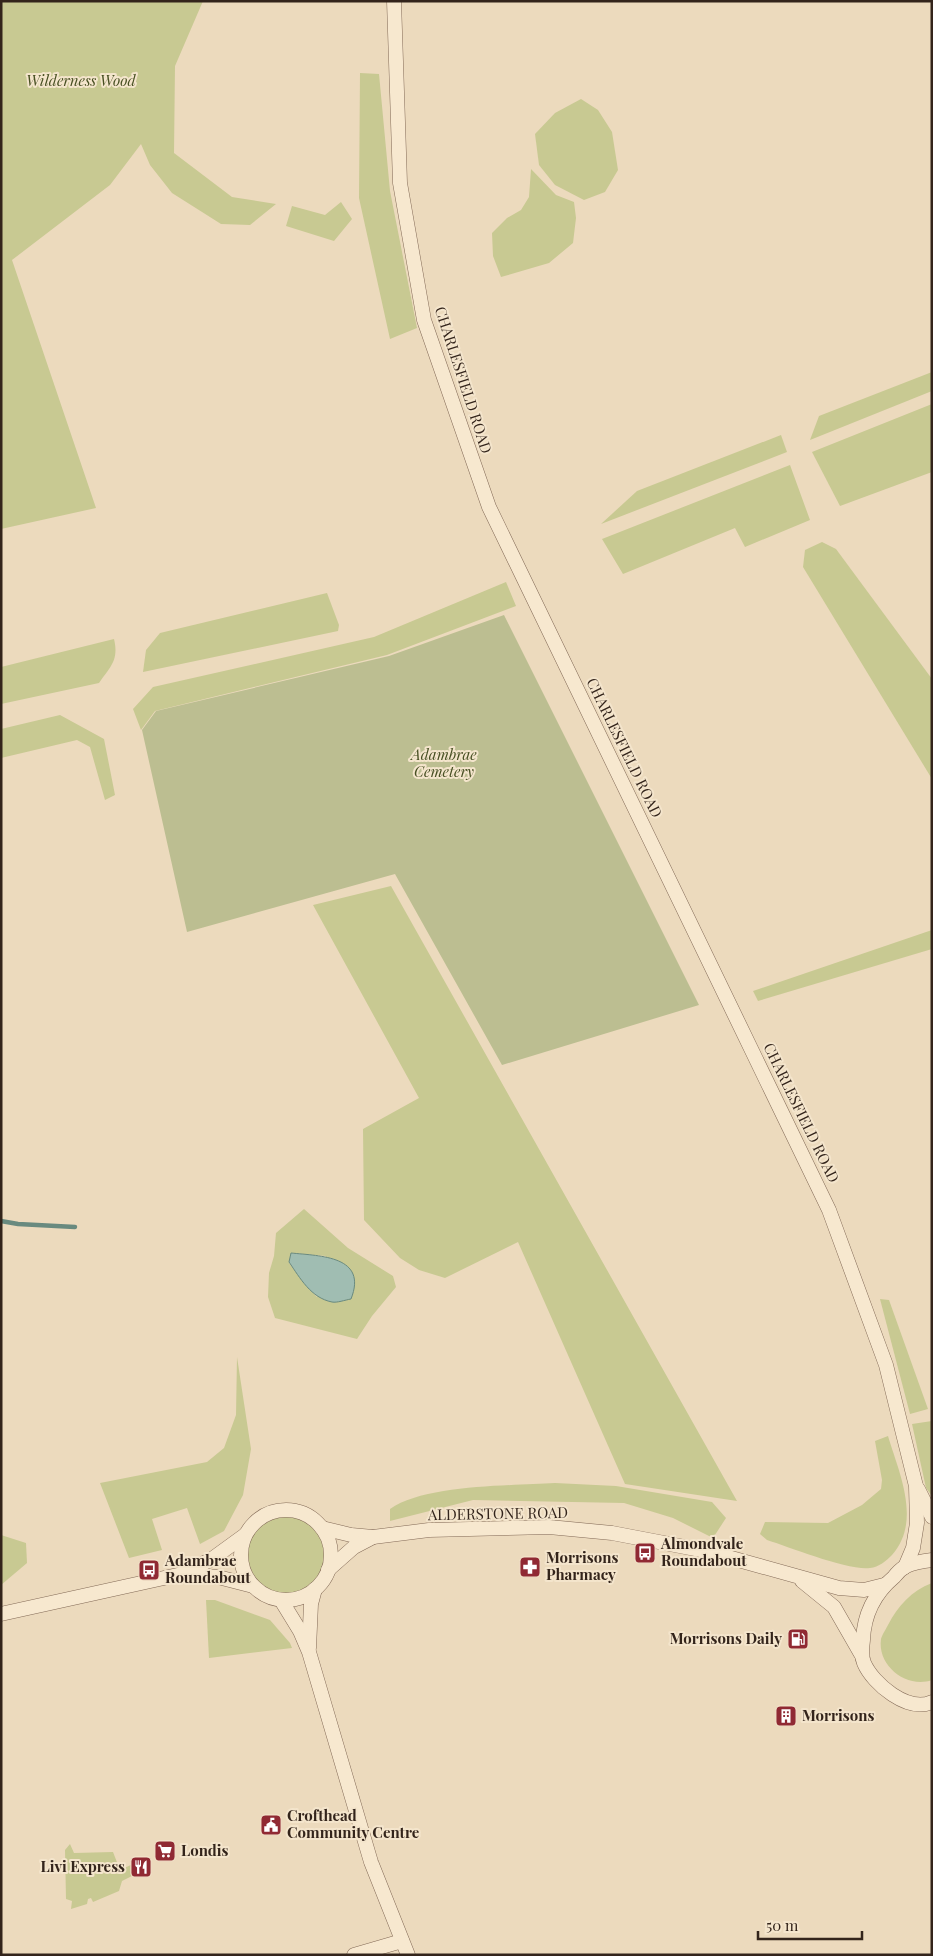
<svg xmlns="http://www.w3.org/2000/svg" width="933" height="1956" font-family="'Playfair Display',serif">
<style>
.green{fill:#c8c992;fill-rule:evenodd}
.cemetery{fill:#bcbe91}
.water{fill:#a0bdb2;stroke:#698a7f}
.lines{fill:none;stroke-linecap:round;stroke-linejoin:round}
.stream{stroke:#698a7f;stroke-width:4.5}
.tertiary-casing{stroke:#836a57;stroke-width:15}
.tertiary{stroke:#f7e8cf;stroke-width:14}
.labels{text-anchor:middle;stroke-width:4;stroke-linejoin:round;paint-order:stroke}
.park-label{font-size:15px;font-style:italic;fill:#474f22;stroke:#f4e5cc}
.street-label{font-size:15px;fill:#33241b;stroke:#f4e5cc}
.poi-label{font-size:15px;font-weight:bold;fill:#33241b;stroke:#f4e5cc;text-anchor:start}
</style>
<rect width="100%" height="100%" fill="#ecdabd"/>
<g class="green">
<path d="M 1,1 L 203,1 L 175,66 L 174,153 L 232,197 L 276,204 L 250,225 L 221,224 L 172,193 L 150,165 L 141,144 L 110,185 L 12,260 L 96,508 L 1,529 Z"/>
<path d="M 360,73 L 379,74 L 390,191 L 417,328 L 390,339 L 359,198 Z"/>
<path d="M 581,99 L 598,110 L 612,132 L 618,170 L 605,192 L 584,200 L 555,185 L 539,165 L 535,134 L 555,113 Z"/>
<path d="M 531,169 L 556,195 L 574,202 L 576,218 L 573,243 L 549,263 L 501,277 L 493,256 L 492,233 L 507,218 L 521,210 L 529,197 Z"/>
<path d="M 341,202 L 352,219 L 334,241 L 286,226 L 292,206 L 325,215 Z"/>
<path d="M 932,372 L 932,391 L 810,440 L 819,416 Z"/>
<path d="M 932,404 L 932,472 L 840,506 L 812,452 Z"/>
<path d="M 781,435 L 787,452 L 601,524 L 637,491 Z"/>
<path d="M 790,465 L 810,520 L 745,547 L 735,528 L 623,574 L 602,539 Z"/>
<path d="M 822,542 L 836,549 L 932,679 L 932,779 L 803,567 L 805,550 Z"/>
<path d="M 506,582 L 516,606 L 387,655 L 155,711 L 141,730 L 133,709 L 153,687 L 374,637 Z"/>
<path d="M 327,593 L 339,625 L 338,631 L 143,672 L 146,650 L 160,633 Z"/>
<path d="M 114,639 C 119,660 111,666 99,683 L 1,704 L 1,667 Z"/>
<path d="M 60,715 L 104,739 L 115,795 L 105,800 L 90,747 L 77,740 L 1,758 L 1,729 Z"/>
<path d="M 391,886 L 737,1501 L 625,1484 L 518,1242 L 445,1278 L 419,1270 L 400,1258 L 364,1220 L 363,1129 L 419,1098 L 313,905 Z"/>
<path d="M 932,930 L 932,949 L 758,1001 L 753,991 Z"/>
<path d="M 304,1209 L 348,1248 L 393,1276 L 396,1287 L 372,1316 L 357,1339 L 275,1318 L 268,1297 L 269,1273 L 274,1256 L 276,1233 ZM 291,1253 L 326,1256 L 317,1297 L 305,1284 L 289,1263 Z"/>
<path d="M 880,1299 L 889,1300 L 928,1409 L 910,1414 Z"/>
<path d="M 237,1357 L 251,1449 L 243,1495 L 224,1531 L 200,1544 L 187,1508 L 152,1519 L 162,1550 L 129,1558 L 100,1483 L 207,1462 L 224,1448 L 236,1415 Z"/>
<path d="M 932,1421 L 932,1496 L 926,1488 L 912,1424 Z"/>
<path d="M 888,1436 C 899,1473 922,1521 892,1555 C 886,1561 879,1567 870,1568 C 849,1571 789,1547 767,1540 L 760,1534 L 765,1522 L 828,1523 L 862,1505 L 881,1489 L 882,1480 L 875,1441 Z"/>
<path d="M 555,1483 L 616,1486 L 712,1502 L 726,1518 L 713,1538 L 673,1518 L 624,1503 L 473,1500 L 390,1521 L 390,1509 C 426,1484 511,1486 555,1483 Z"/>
<circle cx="286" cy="1556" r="41"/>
<path d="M 1,1535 L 26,1543 L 27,1563 L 1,1585 Z"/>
<path d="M 932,1583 L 932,1680 C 907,1689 877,1666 881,1639 C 882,1635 886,1629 888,1625 C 898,1606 911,1591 932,1583 Z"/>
<path d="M 206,1600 L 215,1600 L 270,1620 L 290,1643 L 292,1648 L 209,1658 Z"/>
<path d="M 70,1844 L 74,1853 L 113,1852 L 120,1870 L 133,1864 L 136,1874 L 122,1881 L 119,1891 L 93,1902 L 91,1898 L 88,1899 L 87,1904 L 71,1909 L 72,1901 L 66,1899 L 65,1850 Z"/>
</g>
<path class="cemetery" d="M 504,615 L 699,1005 L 502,1065 L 395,874 L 187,932 L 142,730 L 156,711 L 389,656 Z"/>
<path class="water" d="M 291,1253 C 321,1256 368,1256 351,1299 C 345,1300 337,1303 332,1302 C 311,1298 300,1278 289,1262 Z"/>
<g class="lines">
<path class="stream" d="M 1,1221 L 18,1224 L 75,1227"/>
<g class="tertiary-casing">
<g id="tertiary">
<path d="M 394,1 L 400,183 L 424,320 L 489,507 L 829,1210 L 886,1365 L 916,1486 L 917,1523 L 913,1548 L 905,1567"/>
<path d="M 918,1489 L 932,1517"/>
<circle cx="286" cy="1555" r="45"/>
<path d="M 322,1528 L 351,1535 L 373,1537 L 429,1530 L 549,1527 L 612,1533 L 706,1551 L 839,1588 L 864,1590 L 884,1585"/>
<path d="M 932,1560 C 924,1561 913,1563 906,1566 C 901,1569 897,1573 894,1577 C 875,1593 864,1614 863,1640 C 862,1648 861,1656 864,1663 C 873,1684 908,1713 932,1702"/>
<path d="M 328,1570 L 354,1547 L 373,1537"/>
<path d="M 182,1574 L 218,1577 L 253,1586"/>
<path d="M 802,1581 L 834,1607 L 861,1654"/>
<path d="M 281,1600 L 300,1631 L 309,1652 L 371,1862 L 408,1955"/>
<path d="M 1,1614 L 182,1574 L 212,1559 L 245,1535"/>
<path d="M 309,1648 L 311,1604 L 315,1589"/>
<path d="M 354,1955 L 402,1941"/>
</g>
</g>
<use href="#tertiary" class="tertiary"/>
</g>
<defs>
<g id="bus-square" transform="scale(1.125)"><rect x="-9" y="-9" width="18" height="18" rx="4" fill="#902933" stroke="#f4e5cc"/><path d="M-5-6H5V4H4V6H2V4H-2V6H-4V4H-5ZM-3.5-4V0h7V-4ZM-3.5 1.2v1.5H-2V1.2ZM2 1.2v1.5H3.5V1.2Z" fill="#fff"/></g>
<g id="pharmacy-square" transform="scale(1.125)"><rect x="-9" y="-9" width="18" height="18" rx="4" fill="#902933" stroke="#f4e5cc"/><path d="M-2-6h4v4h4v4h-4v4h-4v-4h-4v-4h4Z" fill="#fff"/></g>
<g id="fuel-square" transform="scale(1.125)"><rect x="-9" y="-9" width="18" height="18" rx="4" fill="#902933" stroke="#f4e5cc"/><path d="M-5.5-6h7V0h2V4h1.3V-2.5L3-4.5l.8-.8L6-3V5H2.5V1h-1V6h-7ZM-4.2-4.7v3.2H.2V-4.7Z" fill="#fff"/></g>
<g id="building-square" transform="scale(1.125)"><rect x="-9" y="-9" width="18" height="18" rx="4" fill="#902933" stroke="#f4e5cc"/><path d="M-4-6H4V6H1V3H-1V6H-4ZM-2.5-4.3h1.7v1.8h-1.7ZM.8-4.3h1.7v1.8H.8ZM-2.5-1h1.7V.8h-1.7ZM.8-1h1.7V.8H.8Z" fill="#fff"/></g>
<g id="civic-square" transform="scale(1.125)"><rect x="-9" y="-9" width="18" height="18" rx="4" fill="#902933" stroke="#f4e5cc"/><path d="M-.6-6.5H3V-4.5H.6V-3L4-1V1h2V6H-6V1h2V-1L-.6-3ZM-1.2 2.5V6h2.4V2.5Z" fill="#fff"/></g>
<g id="supermarket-square" transform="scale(1.125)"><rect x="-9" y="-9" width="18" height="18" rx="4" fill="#902933" stroke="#f4e5cc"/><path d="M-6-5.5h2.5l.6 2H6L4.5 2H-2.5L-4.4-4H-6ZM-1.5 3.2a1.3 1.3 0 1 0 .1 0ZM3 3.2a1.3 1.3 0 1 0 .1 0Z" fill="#fff"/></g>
<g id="restaurant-square" transform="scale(1.125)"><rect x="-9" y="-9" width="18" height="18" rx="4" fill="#902933" stroke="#f4e5cc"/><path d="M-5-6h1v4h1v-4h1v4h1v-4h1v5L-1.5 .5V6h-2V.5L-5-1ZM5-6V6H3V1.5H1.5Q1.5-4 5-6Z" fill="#fff"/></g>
</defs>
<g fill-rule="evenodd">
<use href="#bus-square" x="645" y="1553"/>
<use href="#pharmacy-square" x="530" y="1567"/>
<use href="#bus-square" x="149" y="1570"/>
<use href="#fuel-square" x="798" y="1639"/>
<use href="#building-square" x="786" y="1716"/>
<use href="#civic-square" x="271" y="1825"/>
<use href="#supermarket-square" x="165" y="1851"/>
<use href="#restaurant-square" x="141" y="1867"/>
</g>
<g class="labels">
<g class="park-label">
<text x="81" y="86">Wilderness Wood</text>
<text x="444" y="760">Adambrae<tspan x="444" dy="17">Cemetery</tspan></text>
</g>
<g class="street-label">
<text transform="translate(463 380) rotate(72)" y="5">CHARLESFIELD ROAD</text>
<text transform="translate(624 748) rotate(64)" y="5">CHARLESFIELD ROAD</text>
<text transform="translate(801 1113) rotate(64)" y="5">CHARLESFIELD ROAD</text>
<text transform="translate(498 1514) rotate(-1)" y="5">ALDERSTONE ROAD</text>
</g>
<g class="poi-label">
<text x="661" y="1549">Almondvale<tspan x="661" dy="17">Roundabout</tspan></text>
<text x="546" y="1563">Morrisons<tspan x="546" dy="17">Pharmacy</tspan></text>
<text x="165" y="1566">Adambrae<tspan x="165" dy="17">Roundabout</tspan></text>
<text x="782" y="1644" text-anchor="end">Morrisons Daily</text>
<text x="802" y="1721">Morrisons</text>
<text x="287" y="1821">Crofthead<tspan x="287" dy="17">Community Centre</tspan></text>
<text x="181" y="1856">Londis</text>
<text x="125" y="1872" text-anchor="end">Livi Express</text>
</g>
</g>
<rect width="933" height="1956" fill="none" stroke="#33241b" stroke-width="5"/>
<path d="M758 1931v8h104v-8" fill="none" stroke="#33241b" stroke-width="2.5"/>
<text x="766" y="1931" font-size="15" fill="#33241b" stroke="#f4e5cc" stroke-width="4" paint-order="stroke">50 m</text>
</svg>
